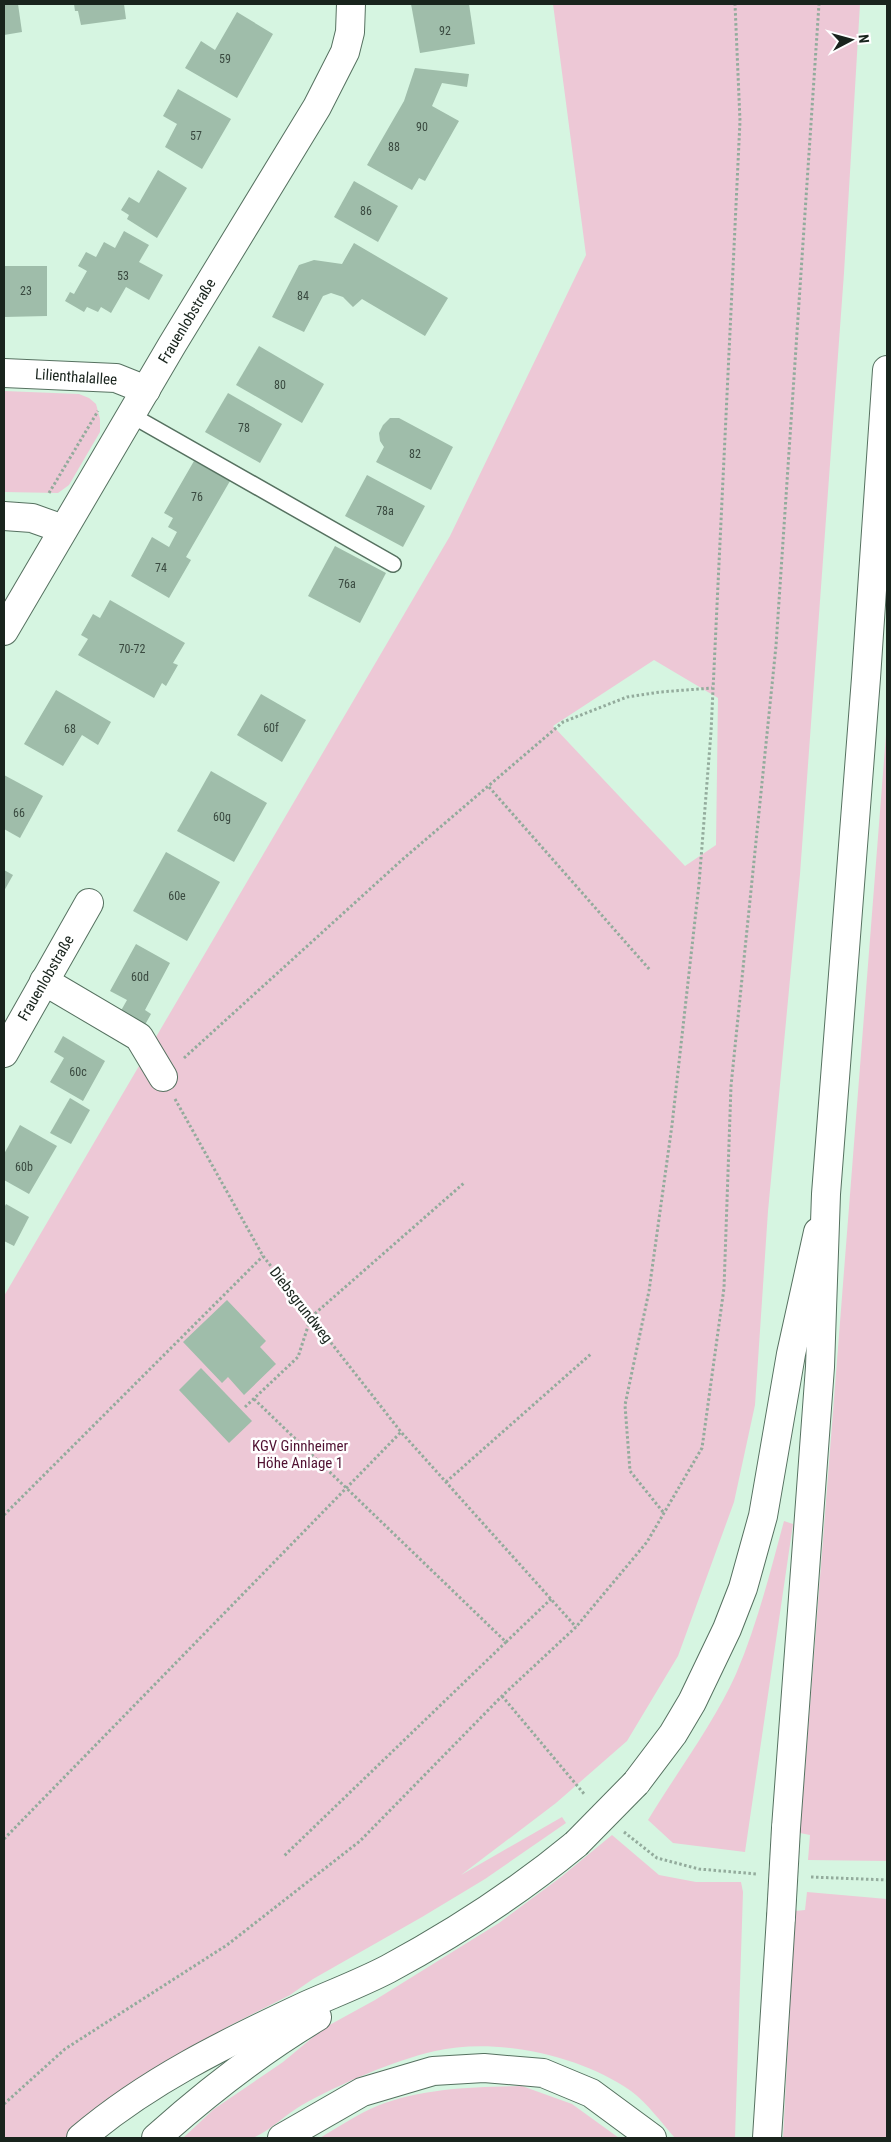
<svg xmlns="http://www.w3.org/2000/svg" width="891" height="2142" font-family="'Roboto Condensed',sans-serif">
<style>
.green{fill:#edc8d6;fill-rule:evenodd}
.building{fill:#9fbdaa}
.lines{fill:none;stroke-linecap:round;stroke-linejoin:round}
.service-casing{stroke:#567160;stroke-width:18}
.minor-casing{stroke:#567160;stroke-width:30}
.trunk-casing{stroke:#567160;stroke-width:30}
.motorway-casing{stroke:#567160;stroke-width:30}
.path{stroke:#93ab9c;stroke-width:3;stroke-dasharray:2.5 2.5;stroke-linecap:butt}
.service{stroke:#fff;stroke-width:15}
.minor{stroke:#fff;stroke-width:28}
.trunk{stroke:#fff;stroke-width:28}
.motorway{stroke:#fff;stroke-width:28}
.trunk-bridge-casing{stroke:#567160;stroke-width:30;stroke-linecap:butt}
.motorway-bridge-casing{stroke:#567160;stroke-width:30;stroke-linecap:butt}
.trunk-bridge{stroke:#fff;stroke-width:28}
.motorway-bridge{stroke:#fff;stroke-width:28}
.labels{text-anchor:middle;stroke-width:5;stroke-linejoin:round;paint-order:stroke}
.number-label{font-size:12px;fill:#3a4a40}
.street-label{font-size:15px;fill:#19241d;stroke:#fff}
.park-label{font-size:15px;fill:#511232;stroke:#fff}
</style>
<rect width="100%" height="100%" fill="#d6f5e1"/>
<g class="green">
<path d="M 553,4 L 860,4 L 844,273 L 800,874 L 768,1211 L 755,1405 L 734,1502 L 678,1656 L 627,1741 L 556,1803 L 461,1875 L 562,1817 L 566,1823 L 485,1879 L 422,1917 L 313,1979 L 290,1995 L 229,2026 L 153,2071 L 96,2111 L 66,2138 L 4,2138 L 4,1296 L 450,536 L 586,255 ZM 654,660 L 718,698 L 716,845 L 685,866 L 553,726 Z"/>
<path d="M 4,391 L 79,394 L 89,398 L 96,404 L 100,419 L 100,432 L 69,485 L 58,493 L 4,492 Z"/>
<path d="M 887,722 L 887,1861 L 808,1860 L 810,1835 L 800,1833 Z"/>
<path d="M 784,1521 L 793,1524 L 745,1852 L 673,1843 L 648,1820 C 677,1772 713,1725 736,1674 C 757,1625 770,1573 784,1521 Z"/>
<path d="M 612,1835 L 659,1875 L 696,1882 L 741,1882 L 743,1892 L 735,2138 L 675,2138 C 661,2122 648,2104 631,2091 C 580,2055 496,2037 435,2051 C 392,2061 340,2084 302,2105 C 286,2114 272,2129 255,2137 C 248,2141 195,2138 183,2138 L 214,2109 L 283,2062 L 324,2028 L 375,2000 L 499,1923 L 561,1877 Z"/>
<path d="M 807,1892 L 887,1899 L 887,2138 L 783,2138 L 795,1911 L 805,1910 Z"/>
<path d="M 522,2086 L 572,2104 L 619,2138 L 320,2138 C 338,2127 358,2114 377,2106 C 423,2088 473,2087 522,2086 Z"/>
</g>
<g class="building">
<path d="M 4,4 L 18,4 L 22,32 L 4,35 Z"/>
<path d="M 74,4 L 124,4 L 126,19 L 81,25 L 78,11 L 75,11 Z"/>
<path d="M 411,4 L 469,4 L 475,44 L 420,53 Z"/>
<path d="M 237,12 L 273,34 L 237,98 L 185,68 L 201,41 L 215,50 Z"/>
<path d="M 415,68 L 469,74 L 467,87 L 442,83 L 432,106 L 459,121 L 425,181 L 419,178 L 412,190 L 367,165 L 404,101 Z"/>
<path d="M 178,89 L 231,119 L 202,169 L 165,147 L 177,124 L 163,116 Z"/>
<path d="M 158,170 L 187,188 L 157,238 L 127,219 L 129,215 L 121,210 L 129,197 L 139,203 Z"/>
<path d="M 354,181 L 398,206 L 378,242 L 334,217 Z"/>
<path d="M 124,231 L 149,245 L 139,262 L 163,275 L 149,300 L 126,287 L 111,313 L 101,307 L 98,312 L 87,307 L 84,312 L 65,301 L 70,292 L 74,294 L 87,271 L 78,266 L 86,252 L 96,257 L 104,242 L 115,248 Z"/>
<path d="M 354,243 L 448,298 L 425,336 L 362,299 L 353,307 L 343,297 L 331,293 L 323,296 L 304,332 L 272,317 L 299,265 L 314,260 L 342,264 Z"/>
<path d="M 4,266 L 47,266 L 47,316 L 4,317 Z"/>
<path d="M 259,346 L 324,384 L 302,423 L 236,385 Z"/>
<path d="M 228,393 L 282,424 L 260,463 L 205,432 Z"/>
<path d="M 390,418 L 399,418 L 453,447 L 431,490 L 376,462 L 384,447 L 380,441 L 379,433 L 383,425 Z"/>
<path d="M 194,461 L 230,481 L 186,557 L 191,560 L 169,598 L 131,576 L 152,537 L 169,547 L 177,532 L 168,527 L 173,518 L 164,513 Z"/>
<path d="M 367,475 L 425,506 L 403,547 L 345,516 Z"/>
<path d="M 335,546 L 386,573 L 360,623 L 308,596 Z"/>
<path d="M 110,600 L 185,643 L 173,663 L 178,665 L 166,686 L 162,683 L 154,698 L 78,655 L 88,639 L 81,635 L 93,614 L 100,618 Z"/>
<path d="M 56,690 L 111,722 L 98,745 L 82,735 L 63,766 L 24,744 Z"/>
<path d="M 261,694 L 306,720 L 282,762 L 237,735 Z"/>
<path d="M 211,771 L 267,803 L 234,862 L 177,831 Z"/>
<path d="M 4,775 L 43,796 L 20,838 L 4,829 Z"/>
<path d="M 166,852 L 220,882 L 187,941 L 133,911 Z"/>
<path d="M 4,870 L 13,875 L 4,891 Z"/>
<path d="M 136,944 L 170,963 L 145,1010 L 151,1014 L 142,1030 L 118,1016 L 127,1000 L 110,991 Z"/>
<path d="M 63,1036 L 105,1061 L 83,1101 L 50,1082 L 64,1058 L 54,1052 Z"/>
<path d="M 70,1098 L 90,1110 L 71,1144 L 50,1133 Z"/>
<path d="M 20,1125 L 57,1146 L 29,1194 L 4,1180 L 4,1154 Z"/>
<path d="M 6,1204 L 29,1217 L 14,1246 L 4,1241 L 4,1208 Z"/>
<path d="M 227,1300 L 266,1341 L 260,1347 L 276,1364 L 244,1395 L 228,1377 L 222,1383 L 183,1342 Z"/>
<path d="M 201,1368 L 252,1421 L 229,1443 L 179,1390 Z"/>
</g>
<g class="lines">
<g class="service-casing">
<path id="service" d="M 131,415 L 393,564"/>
</g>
<g class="minor-casing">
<g id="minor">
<path d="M 4,373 L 116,378 L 146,390"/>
<path d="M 4,516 L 32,518 L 63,529"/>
<path d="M 4,631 L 172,345 L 317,107 L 345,52 L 350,32 L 351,4"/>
<path d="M 44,981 L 139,1037 L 163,1077"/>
<path d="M 4,1053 L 89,903"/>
</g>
</g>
<g class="trunk-casing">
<g id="trunk">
<path d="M 636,1783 L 673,1734 L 692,1702 L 727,1629 L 743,1588 L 763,1516 L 791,1354 L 818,1232"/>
<path d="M 81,2138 C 148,2081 226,2043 305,2006 C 332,1994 361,1983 388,1969 C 455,1933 518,1892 576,1844"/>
<path d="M 156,2138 C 204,2095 262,2050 317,2017"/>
<path d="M 282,2138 L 362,2092 L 433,2071 L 484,2068 L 543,2073 L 591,2093 L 652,2138"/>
</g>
</g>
<g class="motorway-casing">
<g id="motorway">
<path d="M 786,1828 L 820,1367 L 826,1194 L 866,678 L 887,370"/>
<path d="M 767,2138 L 781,1917"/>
</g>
</g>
<g class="path">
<path d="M 49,493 L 98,411"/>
<path d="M 489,787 L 650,970"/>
<path d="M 184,1058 L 403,859 L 563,722 L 627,697 L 660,692 L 712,688"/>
<path d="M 175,1099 L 263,1256 L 401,1432 L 576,1627"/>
<path d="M 254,1399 L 506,1642 L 284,1856"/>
<path d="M 245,1407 L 298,1357 L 311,1317 L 464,1183"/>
<path d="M 446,1482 L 592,1353"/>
<path d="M 663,1512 L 630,1471 L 625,1405 L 649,1291 L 672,1125 L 699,884 L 711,732 L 740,121 L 735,4"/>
<path d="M 4,1515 L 263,1256"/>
<path d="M 506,1642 L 551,1599"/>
<path d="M 502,1696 L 585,1795"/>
<path d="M 624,1832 L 657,1858 L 699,1869 L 757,1874"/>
<path d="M 4,1839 L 401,1432"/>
<path d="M 811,1877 L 887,1880"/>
<path d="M 4,2104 L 65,2049 L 227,1945 L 360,1841 L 502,1696 L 576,1627 L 647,1542 L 702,1448 L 724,1288 L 731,1086 L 776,646 L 819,4"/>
</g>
<use href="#service" class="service"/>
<use href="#minor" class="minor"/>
<use href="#trunk" class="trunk"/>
<use href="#motorway" class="motorway"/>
<g class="trunk-bridge-casing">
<path id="trunk-bridge" d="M 576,1844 L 636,1783"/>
</g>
<g class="motorway-bridge-casing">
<path id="motorway-bridge" d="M 781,1917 L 786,1828"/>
</g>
<use href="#trunk-bridge" class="trunk-bridge"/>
<use href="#motorway-bridge" class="motorway-bridge"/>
</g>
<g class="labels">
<g class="number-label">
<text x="445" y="35">92</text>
<text x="225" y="63">59</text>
<text x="422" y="131">90</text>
<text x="196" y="140">57</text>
<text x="394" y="151">88</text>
<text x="366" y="215">86</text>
<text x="123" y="280">53</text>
<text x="26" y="295">23</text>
<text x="303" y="300">84</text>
<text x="280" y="389">80</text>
<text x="244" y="432">78</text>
<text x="415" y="458">82</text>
<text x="197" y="501">76</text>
<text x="385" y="515">78a</text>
<text x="161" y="572">74</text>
<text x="347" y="588">76a</text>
<text x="132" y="653">70-72</text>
<text x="271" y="732">60f</text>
<text x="70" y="733">68</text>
<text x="19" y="817">66</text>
<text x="222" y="821">60g</text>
<text x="177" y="900">60e</text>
<text x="140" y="981">60d</text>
<text x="78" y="1076">60c</text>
<text x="24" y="1171">60b</text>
</g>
<g class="street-label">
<text transform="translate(187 321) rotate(-59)" y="5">Frauenlobstraße</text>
<text transform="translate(76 377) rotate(4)" y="5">Lilienthalallee</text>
<text transform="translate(46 978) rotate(-60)" y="5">Frauenlobstraße</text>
<text transform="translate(301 1305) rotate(52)" y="5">Diebsgrundweg</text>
</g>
<g class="park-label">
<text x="300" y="1451">KGV Ginnheimer<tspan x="300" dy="17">Höhe Anlage 1</tspan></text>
</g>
</g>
<rect width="891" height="2142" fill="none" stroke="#19241d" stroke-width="10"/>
<g transform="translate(851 40) rotate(84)" stroke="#ffffff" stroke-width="4" paint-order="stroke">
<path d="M0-4L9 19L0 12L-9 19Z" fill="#19241d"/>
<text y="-8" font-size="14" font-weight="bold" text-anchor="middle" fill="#19241d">N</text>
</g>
</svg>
